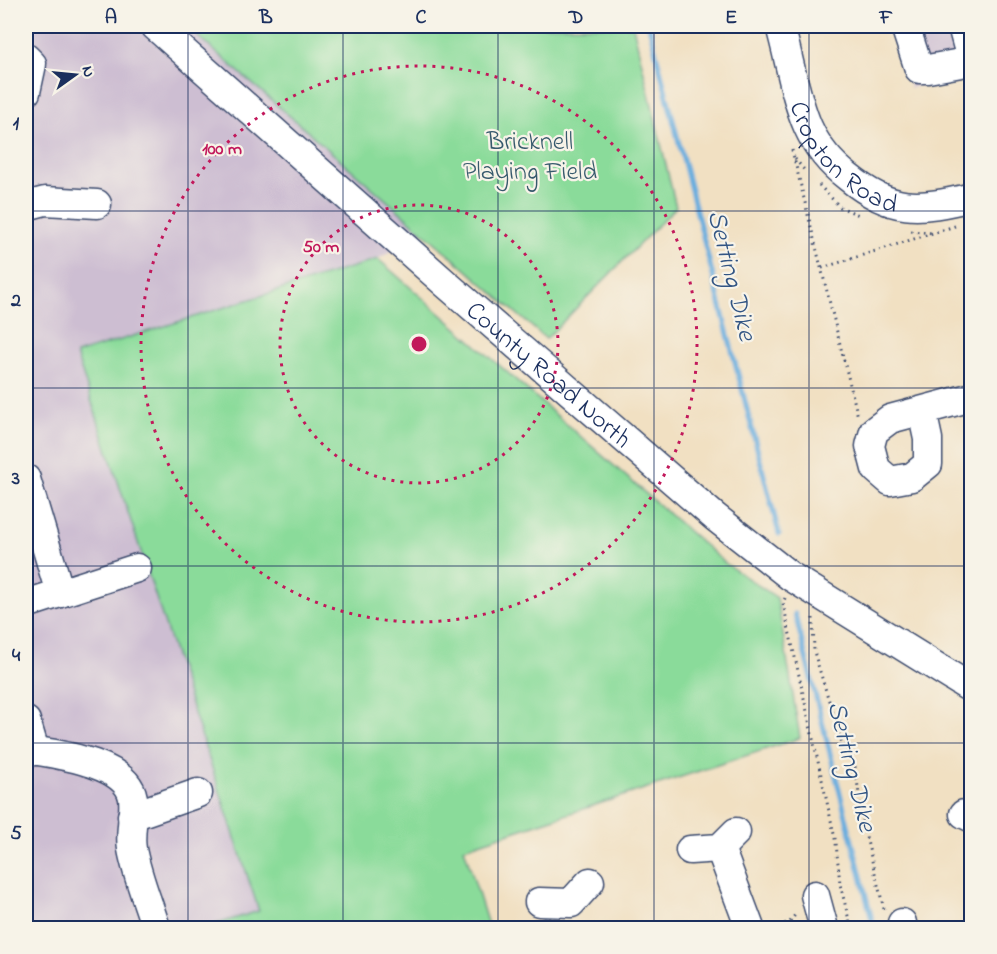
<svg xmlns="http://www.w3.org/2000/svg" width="997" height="954" font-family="'Indie Flower',sans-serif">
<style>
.industrial{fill:#cdbed2}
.green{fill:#8adb9a;stroke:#52857c;stroke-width:1.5}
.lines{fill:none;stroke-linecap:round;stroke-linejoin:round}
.stream{stroke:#69adde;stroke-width:5}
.minor-casing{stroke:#3b4a6d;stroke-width:31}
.path{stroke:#3b4a6d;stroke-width:3;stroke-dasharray:1.5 4.5;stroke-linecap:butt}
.minor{stroke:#fff;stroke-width:28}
.grid{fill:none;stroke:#1b2f5e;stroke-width:1.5;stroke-opacity:0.55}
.ring{fill:none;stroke:#c2185b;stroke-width:3;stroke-dasharray:3 6}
.labels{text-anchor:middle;stroke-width:4.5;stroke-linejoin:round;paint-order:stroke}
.park-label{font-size:26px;fill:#375a6d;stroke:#f7f3e8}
.street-label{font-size:26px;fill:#1b2f5e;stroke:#f7f3e8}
.water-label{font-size:27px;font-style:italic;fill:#325584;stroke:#f7f3e8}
.centre{fill:#c2185b;stroke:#f7f3e8;stroke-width:3}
.ring-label{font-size:18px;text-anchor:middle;font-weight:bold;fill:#c2185b;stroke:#f7f3e8;stroke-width:4.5;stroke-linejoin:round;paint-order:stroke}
.neatline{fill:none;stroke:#1b2f5e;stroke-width:2}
.grid-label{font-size:20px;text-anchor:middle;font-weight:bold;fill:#1b2f5e}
</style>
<rect width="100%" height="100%" fill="#f7f3e8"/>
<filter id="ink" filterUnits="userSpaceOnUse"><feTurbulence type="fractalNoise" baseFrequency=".0167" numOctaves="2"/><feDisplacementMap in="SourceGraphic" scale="12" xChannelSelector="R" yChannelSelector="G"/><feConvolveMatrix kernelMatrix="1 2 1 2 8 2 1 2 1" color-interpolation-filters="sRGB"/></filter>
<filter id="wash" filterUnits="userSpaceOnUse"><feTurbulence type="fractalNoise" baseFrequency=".008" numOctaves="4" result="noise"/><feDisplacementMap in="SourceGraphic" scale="24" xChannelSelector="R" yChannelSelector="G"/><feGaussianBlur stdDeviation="1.35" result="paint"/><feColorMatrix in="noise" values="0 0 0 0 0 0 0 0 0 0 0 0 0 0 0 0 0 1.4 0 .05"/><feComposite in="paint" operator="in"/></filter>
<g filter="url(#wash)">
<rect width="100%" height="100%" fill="#f1e0c2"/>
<g class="industrial">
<path d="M 26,26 L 186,26 L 423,232 L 378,259 L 77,355 L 259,911 L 204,928 L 26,928 Z"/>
<path d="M 897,26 L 971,26 L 971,72 L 910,88 Z"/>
</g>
<g class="green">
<path d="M 186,26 L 633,26 L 676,207 L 546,339 Z"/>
<path d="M 378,259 L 725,563 L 777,598 L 800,738 L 464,848 L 489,928 L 204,928 L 259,911 L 76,354 Z"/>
</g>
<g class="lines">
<g class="stream">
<path d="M 649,26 L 779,534"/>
<path d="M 795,614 L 874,928"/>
</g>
</g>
</g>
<g filter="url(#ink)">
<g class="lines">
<g class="minor-casing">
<g id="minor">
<path id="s1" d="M 155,26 L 446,284 L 715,517 L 790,576 L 972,689"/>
<path id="s2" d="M 780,26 C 789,57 795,98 808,127 C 817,147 831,164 848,177 C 892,213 918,210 972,197"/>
<path d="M 905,26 L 919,69 L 928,69 L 972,61"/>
<path d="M 962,26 L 968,48 L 972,51"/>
<path d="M 26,58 L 32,64 L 26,92"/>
<path d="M 26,206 L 45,201 L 97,204"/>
<path d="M 922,411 L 928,439 L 928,464 L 912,477 L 890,481 L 876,469 L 870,446 L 874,431 L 890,419 L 972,397"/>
<path d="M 26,479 L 60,593"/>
<path d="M 26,604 L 137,568"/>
<path d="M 26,721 L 35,751"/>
<path d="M 26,749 C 55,754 127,762 133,798 C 135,815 129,833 132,849 C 137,876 148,902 156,928"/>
<path d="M 964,814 L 972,818"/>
<path d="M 132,816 L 198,793"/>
<path d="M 720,848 L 750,928"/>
<path d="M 690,850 L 720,848 L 736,832"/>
<path d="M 815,895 L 824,928"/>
<path d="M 539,902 L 571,903 L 590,882"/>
<path d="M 902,923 L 903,928"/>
</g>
</g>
<g class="path">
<path d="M 792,150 L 858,417"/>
<path d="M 795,159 L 806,172"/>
<path d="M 819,185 L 840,207 L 859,215"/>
<path d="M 911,231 L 933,233"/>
<path d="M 822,268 L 955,226"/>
<path d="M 785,598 L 783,603 L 836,843 L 840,884 L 851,928"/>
<path d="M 813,618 L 814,652 L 841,740 L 855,766 L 864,829 L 884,909"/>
<path d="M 773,927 L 790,922 L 797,912"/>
</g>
<use href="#minor" class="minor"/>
</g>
</g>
<path class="grid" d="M 188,26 L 188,928M 343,26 L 343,928M 498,26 L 498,928M 654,26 L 654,928M 809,26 L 809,928M 26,211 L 972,211M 26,388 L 972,388M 26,566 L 972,566M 26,743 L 972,743"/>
<g class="ring">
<circle cx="419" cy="344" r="139"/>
<circle cx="419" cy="344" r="278"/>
</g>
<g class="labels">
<g class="park-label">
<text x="530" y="149">Bricknell<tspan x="530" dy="30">Playing Field</tspan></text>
</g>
<g class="street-label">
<text dy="9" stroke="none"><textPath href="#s2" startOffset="152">Cropton Road</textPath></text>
<text dy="9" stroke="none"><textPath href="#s1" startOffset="526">County Road North</textPath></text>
</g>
<g class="water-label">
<text transform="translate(733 275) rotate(76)" y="9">Setting Dike</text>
<text transform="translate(853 766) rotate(76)" y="9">Setting Dike</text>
</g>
</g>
<circle cx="419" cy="344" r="9" class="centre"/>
<g class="ring-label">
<text x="222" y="154">100 m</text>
<text x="321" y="252">50 m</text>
</g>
<rect width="997" height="954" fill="none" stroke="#f7f3e8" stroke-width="66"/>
<g transform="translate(75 75) rotate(75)" stroke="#f7f3e8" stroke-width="4.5" paint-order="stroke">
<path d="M0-4.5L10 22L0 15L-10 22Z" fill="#1b2f5e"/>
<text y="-9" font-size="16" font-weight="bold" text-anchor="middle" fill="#1b2f5e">N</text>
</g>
<rect x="33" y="33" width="931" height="888" class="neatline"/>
<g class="grid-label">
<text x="111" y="23">A</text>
<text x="266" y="23">B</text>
<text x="421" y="23">C</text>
<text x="576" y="23">D</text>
<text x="731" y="23">E</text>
<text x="886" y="23">F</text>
<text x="16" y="129">1</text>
<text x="16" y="306">2</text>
<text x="16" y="484">3</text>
<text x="16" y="661">4</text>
<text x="16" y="839">5</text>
</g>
</svg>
